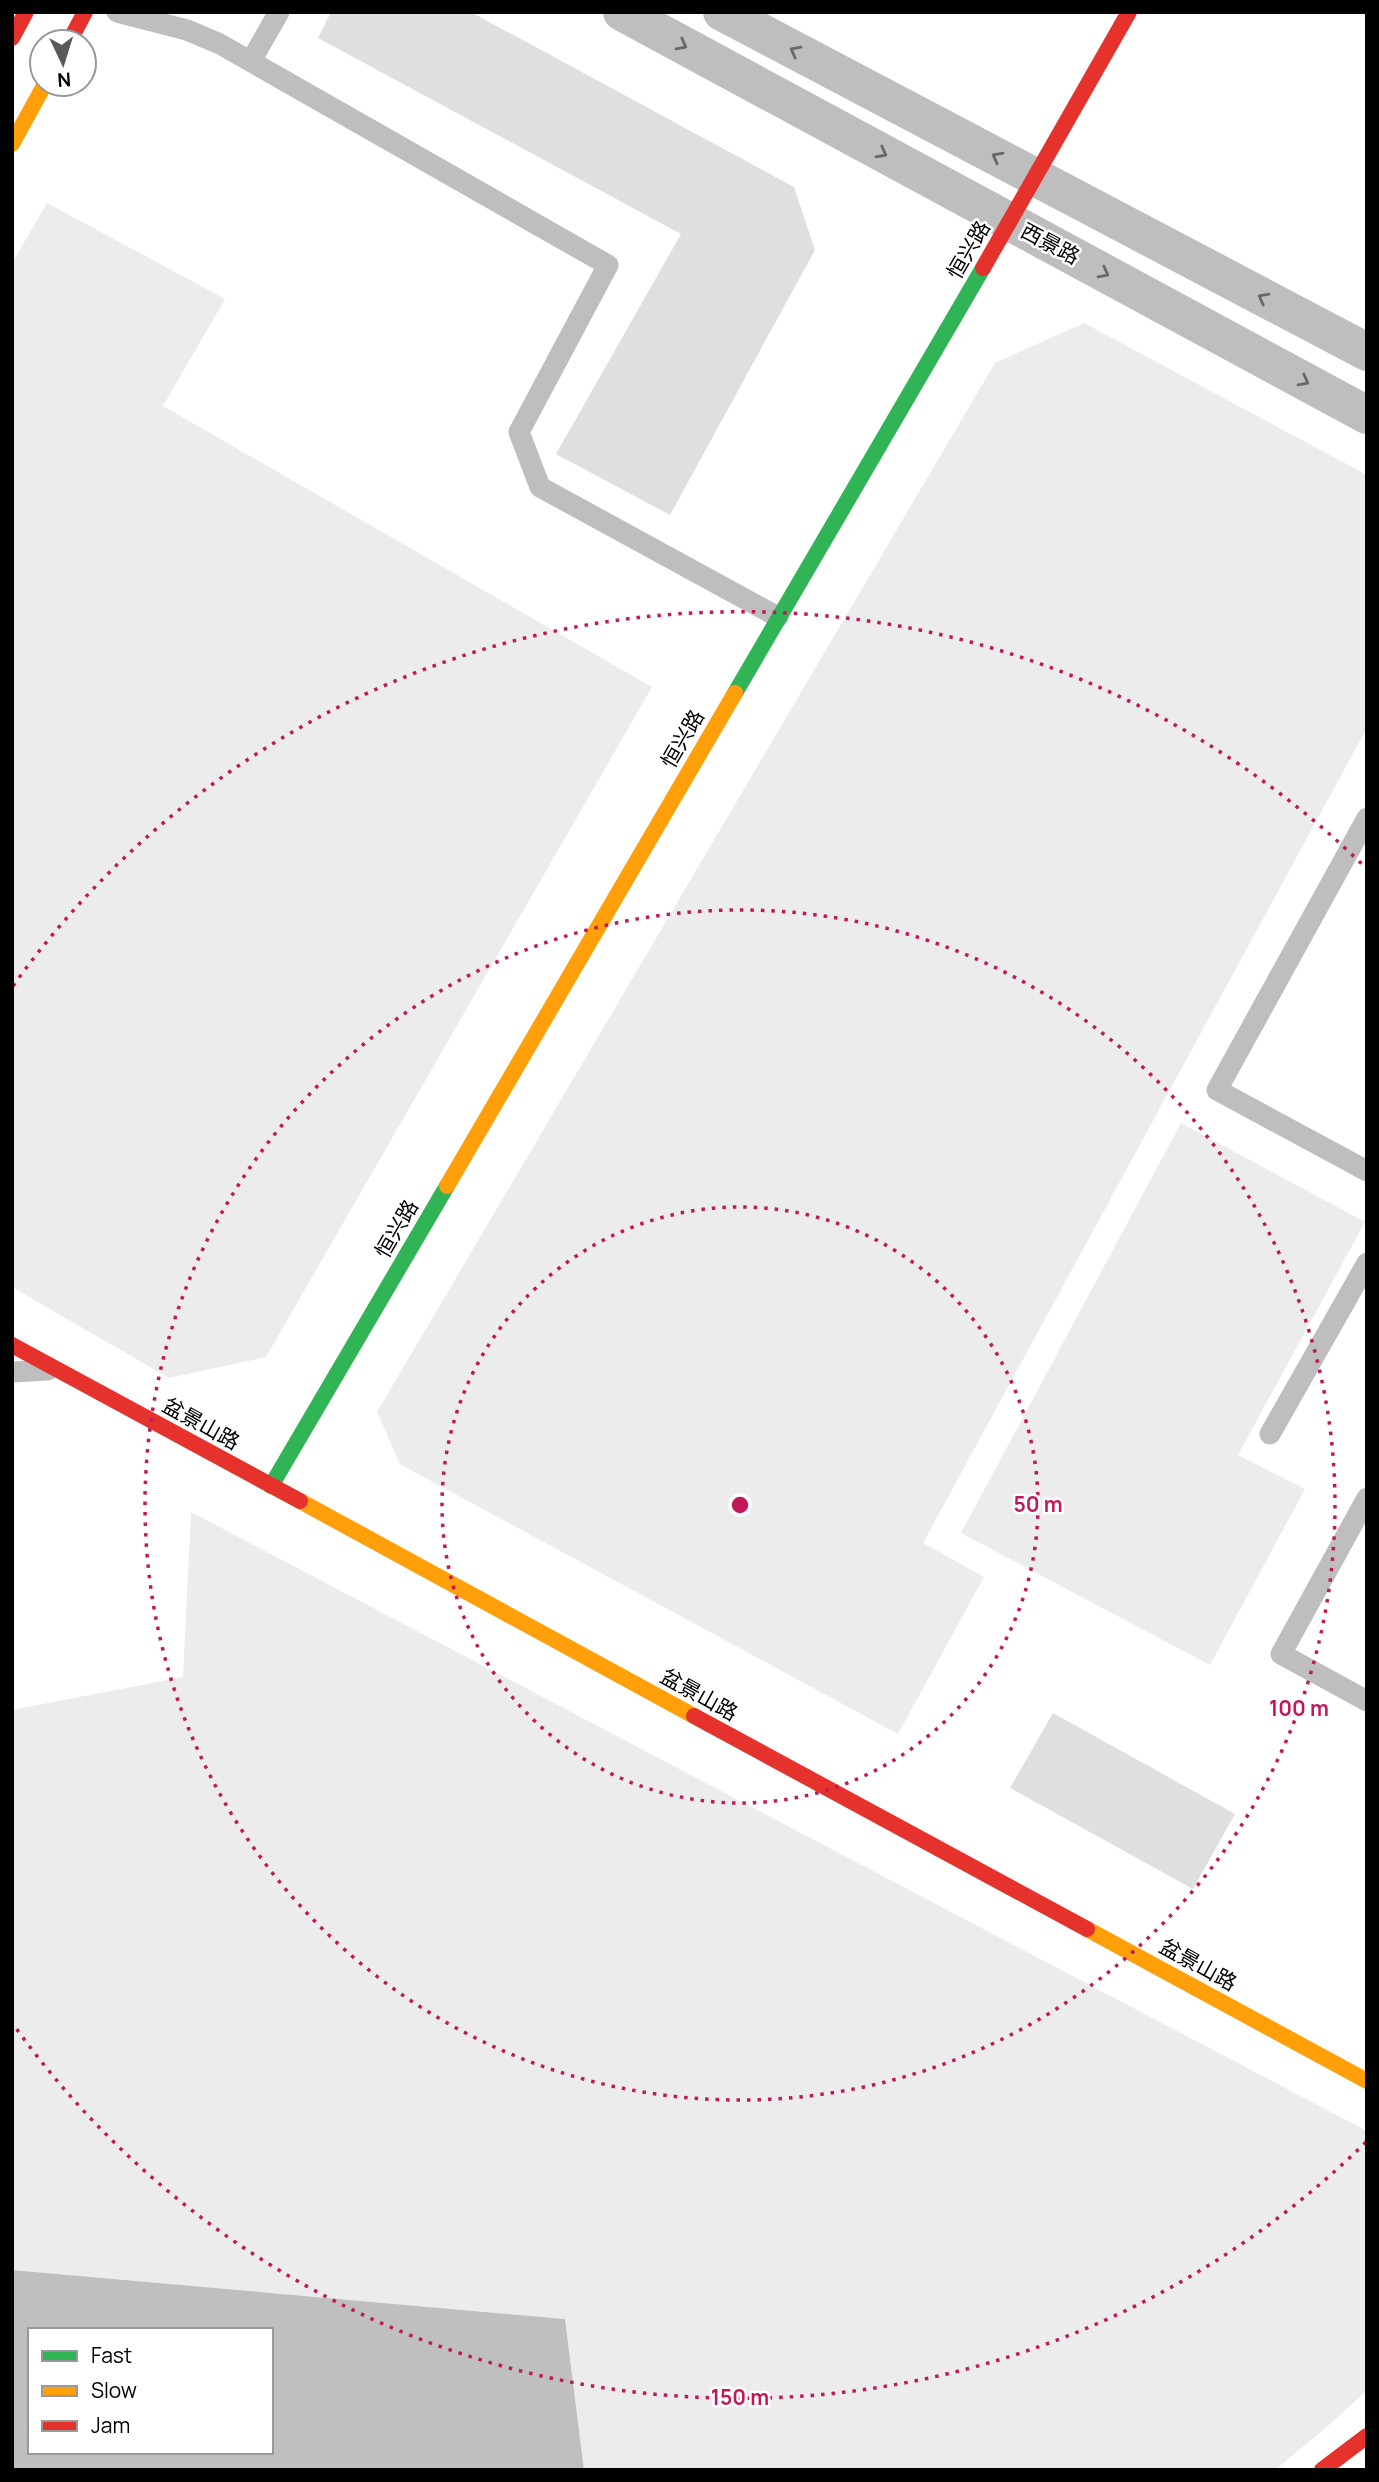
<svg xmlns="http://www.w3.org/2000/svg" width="1379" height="2482" font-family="Manrope,'Noto Sans SC',sans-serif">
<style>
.green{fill:#ececec}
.water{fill:#bfbfbf;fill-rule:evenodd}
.building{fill:#dfdfdf}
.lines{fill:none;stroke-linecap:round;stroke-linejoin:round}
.lane{stroke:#bebebe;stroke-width:21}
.street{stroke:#bebebe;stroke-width:38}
.fast{stroke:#30b455;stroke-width:16}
.slow{stroke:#ff9f0a;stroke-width:16}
.jam{stroke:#e5322d;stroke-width:16}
.oneway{stroke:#686868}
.ring{fill:none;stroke:#c2185b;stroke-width:3.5;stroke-dasharray:3.5 7}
.labels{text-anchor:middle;stroke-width:5;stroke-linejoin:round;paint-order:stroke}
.street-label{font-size:21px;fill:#000;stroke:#fff}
.centre{fill:#c2185b;stroke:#fff;stroke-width:3.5}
.ring-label{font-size:21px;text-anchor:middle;font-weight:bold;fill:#c2185b;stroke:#fff;stroke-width:5;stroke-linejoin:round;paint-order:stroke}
</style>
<rect width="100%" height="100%" fill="#fff"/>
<g class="green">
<path d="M 47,203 L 225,299 L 163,406 L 652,687 L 266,1357 L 169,1378 L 12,1287 L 12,263 Z"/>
<path d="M 1084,323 L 1367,475 L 1367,728 L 923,1543 L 984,1577 L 898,1734 L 400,1464 L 377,1412 L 995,363 Z"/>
<path d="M 1181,1123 L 1365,1222 L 1238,1455 L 1305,1489 L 1210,1665 L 961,1533 Z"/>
<path d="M 191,1512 L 1367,2131 L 1367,2390 L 1329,2425 L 1275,2470 L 584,2470 L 565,2319 L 12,2270 L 12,1710 L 183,1677 Z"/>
</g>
<path class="water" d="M 12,2270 L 565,2319 L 584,2470 L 12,2470 ZM 30,2330 L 271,2330 L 271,2452 L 30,2452 Z"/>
<g class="building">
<path d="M 331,12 L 471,12 L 794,187 L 815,250 L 670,515 L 556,454 L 681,234 L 318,38 Z"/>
<path d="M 1053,1713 L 1235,1814 L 1193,1889 L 1010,1788 Z"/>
</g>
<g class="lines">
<g class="lane">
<path d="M 117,12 L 187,30 L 220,44 L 608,265 L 519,432 L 540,487 L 778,617"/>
<path d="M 251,61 L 279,12"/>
<path d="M 1367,818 L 1217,1090 L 1367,1171"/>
<path d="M 12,1372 L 48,1370"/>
<path d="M 1270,1434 L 1367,1263"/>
<path d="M 1367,1498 L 1281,1654 L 1367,1701"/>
</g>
<g class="street">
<path d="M 622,12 L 1367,415"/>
<path d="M 722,12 L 1367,352"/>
</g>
<g class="fast">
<path d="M 735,693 L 983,268"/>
<path d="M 271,1486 L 447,1186"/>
</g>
<g class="slow">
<path d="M 12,144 L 45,84"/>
<path d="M 447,1186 L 735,693"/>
<path d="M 300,1501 L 694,1716"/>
<path d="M 1087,1929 L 1367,2081"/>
</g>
<g class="jam">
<path d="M 12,38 L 26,12"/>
<path d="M 69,42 L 85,12"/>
<path d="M 983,268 L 1129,12"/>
<path d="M 12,1345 L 300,1501"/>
<path d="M 694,1716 L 1087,1929"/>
<path d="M 1322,2470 L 1367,2436"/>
</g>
</g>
<defs><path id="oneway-chevron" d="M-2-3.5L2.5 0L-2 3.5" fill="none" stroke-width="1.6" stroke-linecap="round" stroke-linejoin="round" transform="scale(1.75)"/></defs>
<g class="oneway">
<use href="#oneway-chevron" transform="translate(682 45) rotate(28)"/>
<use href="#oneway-chevron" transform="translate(795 51) rotate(-152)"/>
<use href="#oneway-chevron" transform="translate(882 153) rotate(28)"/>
<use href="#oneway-chevron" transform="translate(997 157) rotate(-152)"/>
<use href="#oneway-chevron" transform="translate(1104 273) rotate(28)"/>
<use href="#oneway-chevron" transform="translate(1263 298) rotate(-152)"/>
<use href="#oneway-chevron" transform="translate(1304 381) rotate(28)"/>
</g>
<g class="ring">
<circle cx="740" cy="1505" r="298"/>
<circle cx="740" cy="1505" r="595"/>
<path d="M1366 2142A893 893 0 0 1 13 2024M13 986A893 893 0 0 1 1366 868"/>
</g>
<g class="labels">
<g class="street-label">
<text transform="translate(1050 244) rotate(28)" y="7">西景路</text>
<text transform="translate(969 250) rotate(-60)" y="7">恒兴路</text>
<text transform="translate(683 739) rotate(-60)" y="7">恒兴路</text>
<text transform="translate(397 1229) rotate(-60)" y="7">恒兴路</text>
<text transform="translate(201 1424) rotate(29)" y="7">盆景山路</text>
<text transform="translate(699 1695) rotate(29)" y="7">盆景山路</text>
<text transform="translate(1198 1965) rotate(29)" y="7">盆景山路</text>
</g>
</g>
<circle cx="740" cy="1505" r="10" class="centre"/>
<g class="ring-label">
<text x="1038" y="1512">50 m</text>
<text x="1299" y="1716">100 m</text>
<text x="740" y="2405">150 m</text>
</g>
<rect width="1379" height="2482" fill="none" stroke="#000000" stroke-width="28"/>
<rect x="28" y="2328" width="245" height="126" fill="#ffffff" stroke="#999999" stroke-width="2"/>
<rect x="42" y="2351" width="35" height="10" fill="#30b455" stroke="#999999" stroke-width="2"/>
<text x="91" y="2363" font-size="21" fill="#000000">Fast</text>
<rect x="42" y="2386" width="35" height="10" fill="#ff9f0a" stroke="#999999" stroke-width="2"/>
<text x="91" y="2398" font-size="21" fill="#000000">Slow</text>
<rect x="42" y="2421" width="35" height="10" fill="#e5322d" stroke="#999999" stroke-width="2"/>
<text x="91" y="2433" font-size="21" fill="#000000">Jam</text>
<g transform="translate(63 63) rotate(176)"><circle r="33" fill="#ffffff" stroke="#999999" stroke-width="2"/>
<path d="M0-5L12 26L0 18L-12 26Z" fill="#595959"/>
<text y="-10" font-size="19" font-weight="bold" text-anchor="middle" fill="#000000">N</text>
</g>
</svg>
